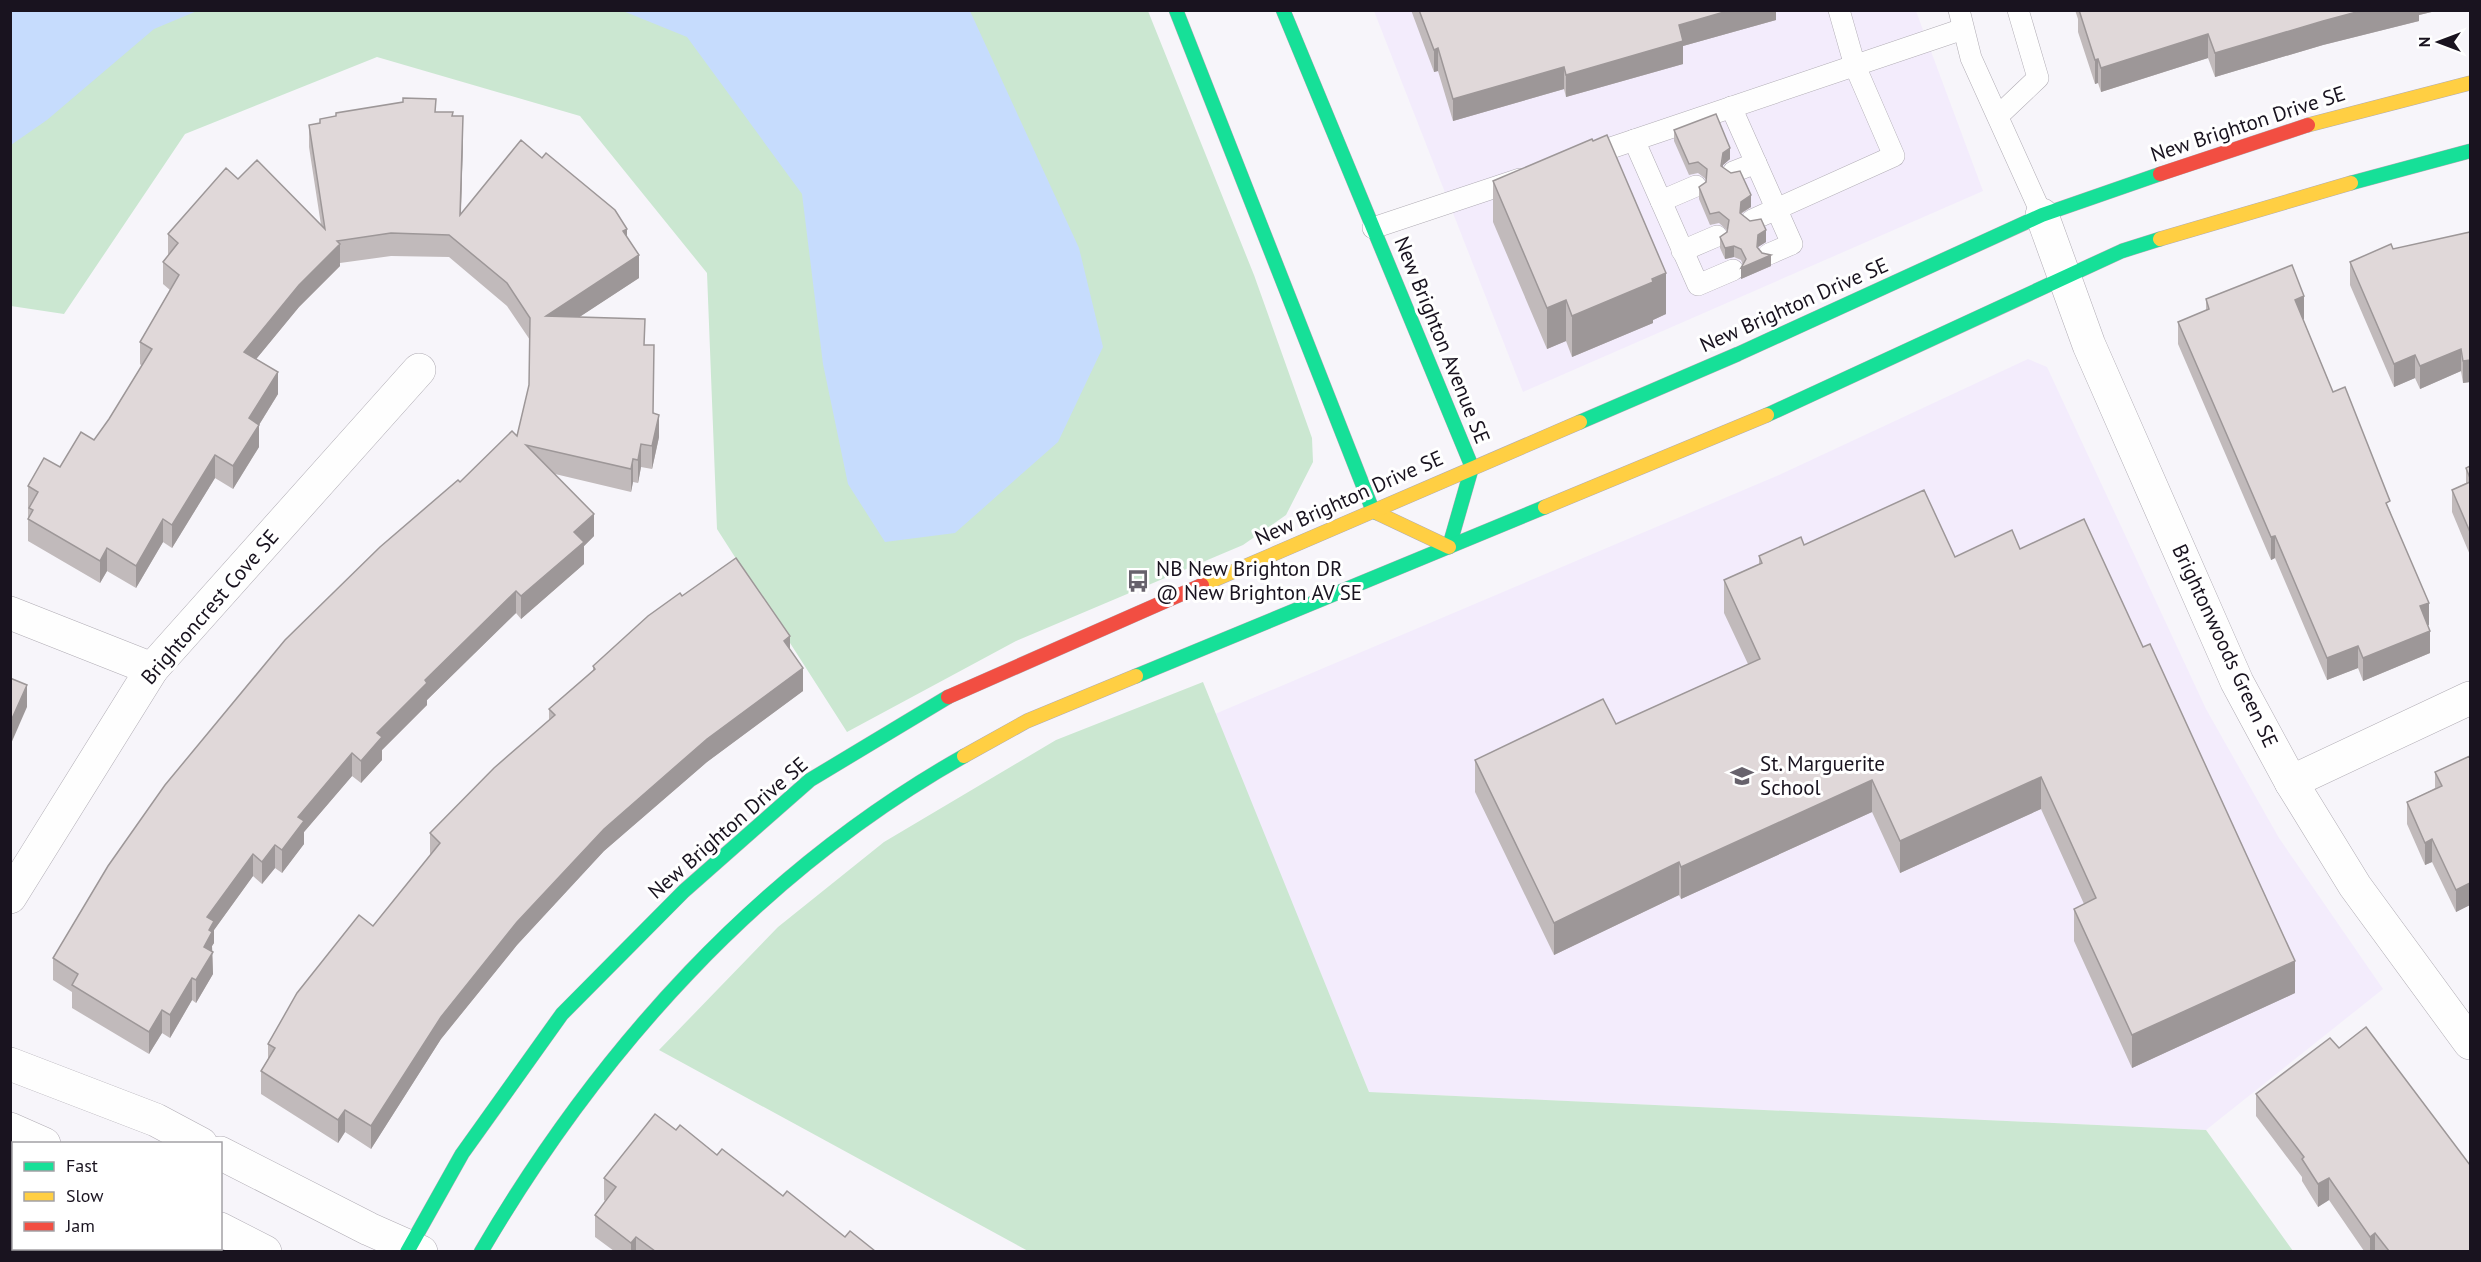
<svg xmlns="http://www.w3.org/2000/svg" width="2481" height="1262" font-family="'PT Sans',sans-serif">
<style>
.built{fill:#f3ecfc}
.green{fill:#cbe7d1}
.water{fill:#c6dcfd}
.lines{fill:none;stroke-linecap:round;stroke-linejoin:round}
.lane-casing{stroke:#b0acb4;stroke-width:22}
.street-casing{stroke:#b0acb4;stroke-width:34}
.fast-casing{stroke:#b0acb4;stroke-width:15}
.slow-casing{stroke:#b0acb4;stroke-width:15}
.jam-casing{stroke:#b0acb4;stroke-width:15}
.lane{stroke:#fefefe;stroke-width:21}
.street{stroke:#fefefe;stroke-width:33}
.fast{stroke:#16e098;stroke-width:14}
.slow{stroke:#ffcf43;stroke-width:14}
.jam{stroke:#f24e42;stroke-width:14}
.wall{fill:#c1babb}
.shaded-wall{fill:#9d9798}
.building{fill:#e0d8d9;stroke:#9d9798;stroke-width:1.5}
.labels{text-anchor:middle;stroke-width:6;stroke-linejoin:round;paint-order:stroke}
.street-label{font-size:21px;fill:#19131f;stroke:#fff}
.poi-label{font-size:21px;fill:#19131f;stroke:#fff;text-anchor:start}
</style>
<rect width="100%" height="100%" fill="#f7f5fa"/>
<g class="built">
<path d="M 1374,11 L 1916,11 L 1983,191 L 1523,392 Z"/>
<path d="M 2028,359 L 2047,367 L 2206,709 L 2279,838 L 2383,989 L 2206,1130 L 1369,1092 L 1215,714 L 1779,475 Z"/>
</g>
<g class="green">
<path d="M 10,11 L 1148,11 L 1254,275 L 1312,438 L 1313,462 L 1286,515 L 1243,545 L 1016,641 L 847,732 L 717,529 L 707,273 L 580,116 L 377,57 L 185,134 L 64,314 L 11,306 Z"/>
<path d="M 1203,682 L 1369,1092 L 2206,1130 L 2293,1251 L 1028,1251 L 659,1050 L 778,927 L 884,842 L 1056,740 Z"/>
</g>
<g class="water">
<path d="M 11,10 L 197,10 L 197,11 L 154,29 L 47,120 L 11,145 Z"/>
<path d="M 623,11 L 970,11 L 1079,248 L 1103,347 L 1058,442 L 955,533 L 885,542 L 848,484 L 823,364 L 802,194 L 687,37 Z"/>
</g>
<g class="lines">
<g class="lane-casing">
<g id="lane">
<path d="M 1959,10 L 1971,58 L 2042,215"/>
<path d="M 1731,107 L 1792,244 L 1769,254"/>
<path d="M 1998,116 L 2038,78 L 2018,10"/>
<path d="M 1634,140 L 1698,285 L 1733,270"/>
<path d="M 1587,156 L 1963,29"/>
<path d="M 1733,172 L 1756,163"/>
<path d="M 1661,201 L 1696,186"/>
<path d="M 1752,220 L 1894,156 L 1855,66 L 1839,10"/>
<path d="M 1373,228 L 1520,179"/>
<path d="M 1682,251 L 1717,236"/>
</g>
</g>
<g class="street-casing">
<g id="street">
<path d="M 2042,215 L 2089,345 L 2237,682 L 2291,782 L 2355,886 L 2470,1043"/>
<path d="M 10,613 L 152,669"/>
<path d="M 2291,782 L 2470,698"/>
<path d="M 10,897 L 152,669 L 419,370"/>
<path d="M 10,1064 L 156,1120 L 201,1144"/>
<path d="M 10,1129 L 44,1144"/>
<path d="M 220,1153 L 369,1229 L 421,1252"/>
<path d="M 220,1229 L 265,1252"/>
</g>
</g>
<g class="fast-casing">
<g id="fast">
<path d="M 1176,10 L 1373,511 L 1377,513"/>
<path d="M 1283,10 L 1472,467 L 1449,547"/>
<path d="M 2351,183 L 2470,151"/>
<path d="M 1767,415 L 2122,251 L 2160,239"/>
<path d="M 1580,422 L 1738,354 L 2042,215 L 2160,174"/>
<path d="M 1136,676 L 1545,507"/>
<path d="M 407,1252 L 462,1154 L 562,1014 L 684,891 L 810,780 L 948,697"/>
<path d="M 481,1252 C 599,1050 759,872 964,756"/>
</g>
</g>
<g class="slow-casing">
<g id="slow">
<path d="M 2308,125 L 2470,83"/>
<path d="M 2160,239 L 2351,183"/>
<path d="M 1545,507 L 1767,415"/>
<path d="M 1377,513 L 1449,547"/>
<path d="M 1202,585 L 1580,422"/>
<path d="M 964,756 L 1027,721 L 1136,676"/>
</g>
</g>
<g class="jam-casing">
<g id="jam">
<path d="M 2160,174 L 2308,125"/>
<path d="M 948,697 L 1202,585"/>
</g>
</g>
<use href="#lane" class="lane"/>
<use href="#street" class="street"/>
<use href="#fast" class="fast"/>
<use href="#slow" class="slow"/>
<use href="#jam" class="jam"/>
</g>
<g class="wall">
<path d="M 1411,10 L 1776,10 L 1776,20 L 1683,46 L 1683,64 L 1566,97 L 1564,89 L 1453,121 L 1438,71 L 1434,72 Z"/>
<path d="M 2075,10 L 2440,10 L 2419,15 L 2419,21 L 2323,45 L 2215,77 L 2208,58 L 2101,92 L 2098,83 L 2095,84 L 2078,32 L 2078,19 Z"/>
<path d="M 436,112 L 453,116 L 463,139 L 461,214 L 627,238 L 639,278 L 579,317 L 644,345 L 654,367 L 653,413 L 659,437 L 652,469 L 641,467 L 638,483 L 633,482 L 631,492 L 555,474 L 594,536 L 584,546 L 584,564 L 521,619 L 516,613 L 427,700 L 427,705 L 382,750 L 382,760 L 361,783 L 352,776 L 304,832 L 304,844 L 282,873 L 275,868 L 262,884 L 253,876 L 214,930 L 214,943 L 212,946 L 213,974 L 196,1003 L 192,1000 L 170,1038 L 162,1033 L 149,1054 L 72,1008 L 72,992 L 53,980 L 53,958 L 460,482 L 517,436 L 529,385 L 530,340 L 507,306 L 449,257 L 391,256 L 340,263 L 340,266 L 299,307 L 256,359 L 278,394 L 259,425 L 259,447 L 233,489 L 215,478 L 172,548 L 163,542 L 136,588 L 107,571 L 100,583 L 28,541 L 28,486 L 60,467 L 94,440 L 109,419 L 142,366 L 140,364 L 140,342 L 170,290 L 163,284 L 163,262 L 168,256 L 168,234 L 238,179 L 321,225 L 309,147 L 309,125 L 320,123 L 320,119 L 336,116 L 336,113 Z"/>
<path d="M 1674,130 L 1730,159 L 1723,165 L 1723,167 L 1751,207 L 1741,214 L 1766,242 L 1758,247 L 1758,248 L 1771,266 L 1741,279 L 1743,265 L 1741,260 L 1734,257 L 1725,259 L 1720,248 L 1720,237 L 1727,232 L 1728,231 L 1719,223 L 1710,225 L 1699,199 L 1699,187 L 1706,182 L 1707,180 L 1698,173 L 1689,175 L 1674,141 Z"/>
<path d="M 1493,181 L 1666,314 L 1653,320 L 1653,323 L 1572,357 L 1566,341 L 1547,349 L 1493,222 Z"/>
<path d="M 2470,232 L 2470,382 L 2463,383 L 2461,371 L 2420,389 L 2415,378 L 2394,387 L 2350,285 L 2350,262 L 2393,249 Z"/>
<path d="M 2206,299 L 2304,319 L 2303,319 L 2333,392 L 2390,511 L 2429,625 L 2428,625 L 2430,653 L 2363,681 L 2358,668 L 2327,680 L 2275,558 L 2271,560 L 2178,344 L 2178,322 L 2206,311 Z"/>
<path d="M 2470,466 L 2470,555 L 2452,512 L 2452,490 L 2466,483 L 2466,468 Z"/>
<path d="M 1804,545 L 1955,557 L 2020,549 L 2295,993 L 2132,1068 L 2074,941 L 2074,909 L 2084,904 L 2041,809 L 1900,873 L 1872,812 L 1681,899 L 1679,895 L 1554,955 L 1475,792 L 1475,760 L 1616,724 L 1748,664 L 1724,613 L 1724,580 L 1759,564 L 1759,556 Z"/>
<path d="M 682,596 L 790,650 L 803,691 L 707,762 L 604,851 L 517,945 L 441,1039 L 371,1149 L 345,1132 L 338,1143 L 261,1094 L 261,1071 L 268,1059 L 268,1044 L 373,926 L 430,856 L 430,833 L 549,720 L 549,709 L 593,671 L 593,666 Z"/>
<path d="M 2470,756 L 2470,905 L 2456,912 L 2432,862 L 2425,865 L 2407,824 L 2407,802 L 2435,788 L 2435,772 Z"/>
<path d="M 2339,1048 L 2470,1251 L 2364,1251 L 2329,1200 L 2318,1207 L 2302,1181 L 2302,1177 L 2256,1116 L 2256,1094 Z"/>
<path d="M 676,1130 L 783,1196 L 845,1237 L 875,1251 L 614,1251 L 595,1237 L 595,1215 L 606,1202 L 604,1200 L 604,1178 Z"/>
</g>
<g class="shaded-wall">
<path d="M 1731,10 L 1776,10 L 1776,20 L 1683,46 L 1683,64 L 1566,97 L 1566,75 L 1679,25 Z"/>
<path d="M 2364,10 L 2440,10 L 2419,15 L 2419,21 L 2323,45 L 2215,77 L 2215,53 L 2323,21 Z"/>
<path d="M 2208,34 L 2208,58 L 2101,92 L 2101,68 Z"/>
<path d="M 1438,48 L 1438,71 L 1434,72 L 1434,50 Z"/>
<path d="M 2098,59 L 2098,83 L 2095,84 L 2095,60 Z"/>
<path d="M 1564,67 L 1564,89 L 1453,121 L 1453,99 Z"/>
<path d="M 463,116 L 463,139 L 460,237 L 460,215 Z"/>
<path d="M 1730,148 L 1730,159 L 1723,165 L 1721,177 L 1723,153 Z"/>
<path d="M 1751,195 L 1751,207 L 1741,213 L 1740,225 L 1741,202 Z"/>
<path d="M 627,229 L 627,251 L 623,231 Z"/>
<path d="M 1766,230 L 1766,242 L 1758,247 L 1757,259 L 1758,235 Z"/>
<path d="M 340,244 L 340,266 L 299,307 L 244,374 L 244,352 L 299,285 Z"/>
<path d="M 1734,246 L 1734,257 L 1725,259 L 1725,248 Z"/>
<path d="M 639,255 L 639,278 L 546,339 L 546,316 Z"/>
<path d="M 1771,255 L 1771,266 L 1741,279 L 1741,268 Z"/>
<path d="M 1666,273 L 1666,314 L 1653,320 L 1653,323 L 1572,357 L 1572,316 Z"/>
<path d="M 2304,296 L 2304,319 L 2295,322 L 2295,300 Z"/>
<path d="M 1566,300 L 1566,341 L 1547,349 L 1547,308 Z"/>
<path d="M 2461,349 L 2461,371 L 2420,389 L 2420,366 Z"/>
<path d="M 2415,355 L 2415,378 L 2394,387 L 2394,364 Z"/>
<path d="M 2470,360 L 2470,382 L 2463,383 L 2463,361 Z"/>
<path d="M 278,372 L 278,394 L 249,441 L 249,418 Z"/>
<path d="M 659,415 L 659,437 L 652,469 L 652,446 Z"/>
<path d="M 259,425 L 259,447 L 233,489 L 233,466 Z"/>
<path d="M 641,444 L 641,467 L 638,483 L 638,460 Z"/>
<path d="M 215,455 L 215,478 L 172,548 L 172,525 Z"/>
<path d="M 633,459 L 633,482 L 631,492 L 631,469 Z"/>
<path d="M 594,514 L 594,536 L 584,546 L 584,564 L 521,619 L 521,596 L 574,532 Z"/>
<path d="M 163,519 L 163,542 L 136,588 L 136,566 Z"/>
<path d="M 2275,536 L 2275,558 L 2271,560 L 2271,537 Z"/>
<path d="M 107,548 L 107,571 L 100,583 L 100,561 Z"/>
<path d="M 516,591 L 516,613 L 427,700 L 427,705 L 382,750 L 382,760 L 361,783 L 361,761 L 377,733 L 425,680 Z"/>
<path d="M 2429,603 L 2429,625 L 2420,629 L 2420,606 Z"/>
<path d="M 2430,631 L 2430,653 L 2363,681 L 2363,658 Z"/>
<path d="M 790,636 L 790,658 L 784,641 Z"/>
<path d="M 2358,646 L 2358,668 L 2327,680 L 2327,658 Z"/>
<path d="M 803,668 L 803,691 L 707,762 L 604,851 L 517,945 L 441,1039 L 371,1149 L 371,1126 L 441,1017 L 517,922 L 604,829 L 707,739 Z"/>
<path d="M 27,685 L 27,707 L 10,746 L 10,723 Z"/>
<path d="M 352,753 L 352,776 L 304,832 L 304,844 L 282,873 L 282,850 L 298,817 Z"/>
<path d="M 2041,777 L 2041,809 L 1900,873 L 1900,841 Z"/>
<path d="M 1872,780 L 1872,812 L 1681,899 L 1681,867 Z"/>
<path d="M 2432,839 L 2432,862 L 2425,865 L 2425,843 Z"/>
<path d="M 275,845 L 275,868 L 262,884 L 262,862 Z"/>
<path d="M 253,854 L 253,876 L 214,930 L 214,943 L 212,946 L 213,974 L 196,1003 L 196,980 L 204,947 L 207,917 Z"/>
<path d="M 1679,862 L 1679,895 L 1554,955 L 1554,923 Z"/>
<path d="M 2470,883 L 2470,905 L 2456,912 L 2456,890 Z"/>
<path d="M 2295,961 L 2295,993 L 2132,1068 L 2132,1035 Z"/>
<path d="M 192,978 L 192,1000 L 170,1038 L 170,1015 Z"/>
<path d="M 162,1010 L 162,1033 L 149,1054 L 149,1032 Z"/>
<path d="M 345,1110 L 345,1132 L 338,1143 L 338,1120 Z"/>
<path d="M 2329,1178 L 2329,1200 L 2318,1207 L 2318,1184 Z"/>
<path d="M 2375,1233 L 2375,1251 L 2370,1251 L 2370,1237 Z"/>
<path d="M 636,1237 L 636,1251 L 631,1251 L 631,1243 Z"/>
</g>
<g class="building">
<path d="M 1419,10 L 1731,10 L 1679,25 L 1683,41 L 1566,75 L 1564,67 L 1453,99 L 1438,48 L 1434,50 Z"/>
<path d="M 2079,10 L 2364,10 L 2323,21 L 2215,53 L 2208,34 L 2101,68 L 2098,59 L 2095,60 Z"/>
<path d="M 403,98 L 436,99 L 435,112 L 453,112 L 452,116 L 463,116 L 460,215 L 521,140 L 542,158 L 546,153 L 615,210 L 627,229 L 623,231 L 639,255 L 546,316 L 645,319 L 644,345 L 654,345 L 653,413 L 659,415 L 652,446 L 641,444 L 638,460 L 633,459 L 631,469 L 526,445 L 594,514 L 574,532 L 584,542 L 521,596 L 516,591 L 425,680 L 427,683 L 377,733 L 382,737 L 361,761 L 352,753 L 298,817 L 304,821 L 282,850 L 275,845 L 262,862 L 253,854 L 207,917 L 214,921 L 209,930 L 212,932 L 204,947 L 213,952 L 196,980 L 192,978 L 170,1015 L 162,1010 L 149,1032 L 72,985 L 78,974 L 53,958 L 108,866 L 165,785 L 285,640 L 380,547 L 458,480 L 460,482 L 512,431 L 517,436 L 529,385 L 530,318 L 507,283 L 449,235 L 391,233 L 337,241 L 340,244 L 299,285 L 244,352 L 278,372 L 249,418 L 259,425 L 233,466 L 215,455 L 172,525 L 163,519 L 136,566 L 107,548 L 100,561 L 28,519 L 33,510 L 29,508 L 38,492 L 28,486 L 44,458 L 60,467 L 81,432 L 94,440 L 109,419 L 152,349 L 140,342 L 179,275 L 163,262 L 178,243 L 168,234 L 226,168 L 238,179 L 257,160 L 325,229 L 309,125 L 320,123 L 320,119 L 336,116 L 336,113 L 403,102 Z"/>
<path d="M 1716,114 L 1730,148 L 1723,153 L 1721,166 L 1731,173 L 1740,171 L 1751,195 L 1741,202 L 1740,213 L 1750,221 L 1761,219 L 1766,230 L 1758,235 L 1757,247 L 1762,253 L 1771,255 L 1741,268 L 1746,259 L 1741,249 L 1734,246 L 1725,248 L 1720,237 L 1727,232 L 1729,220 L 1719,212 L 1710,214 L 1699,187 L 1706,182 L 1707,169 L 1698,162 L 1689,164 L 1674,130 Z"/>
<path d="M 1607,135 L 1666,273 L 1652,279 L 1653,282 L 1572,316 L 1566,300 L 1547,308 L 1493,181 L 1592,139 L 1593,141 Z"/>
<path d="M 2470,232 L 2470,360 L 2463,361 L 2461,349 L 2420,366 L 2415,355 L 2394,364 L 2350,262 L 2391,244 L 2393,249 Z"/>
<path d="M 2292,265 L 2304,296 L 2295,300 L 2333,392 L 2345,387 L 2390,501 L 2386,503 L 2429,603 L 2420,606 L 2430,631 L 2363,658 L 2358,646 L 2327,658 L 2275,536 L 2271,537 L 2178,322 L 2209,309 L 2206,299 Z"/>
<path d="M 2470,466 L 2470,478 L 2466,468 Z"/>
<path d="M 2470,482 L 2470,532 L 2452,490 Z"/>
<path d="M 1924,490 L 1955,557 L 2012,530 L 2020,549 L 2084,519 L 2143,647 L 2150,644 L 2295,961 L 2132,1035 L 2074,909 L 2096,898 L 2041,777 L 1900,841 L 1872,780 L 1681,867 L 1679,862 L 1554,923 L 1475,760 L 1603,699 L 1616,724 L 1760,659 L 1724,580 L 1762,563 L 1759,556 L 1801,537 L 1804,545 Z"/>
<path d="M 736,558 L 790,636 L 784,641 L 803,668 L 707,739 L 604,829 L 517,922 L 441,1017 L 371,1126 L 345,1110 L 338,1120 L 261,1071 L 275,1048 L 268,1044 L 297,993 L 359,915 L 373,926 L 440,843 L 430,833 L 494,768 L 555,715 L 549,709 L 595,669 L 593,666 L 648,616 L 680,593 L 682,596 Z"/>
<path d="M 10,678 L 27,685 L 10,723 Z"/>
<path d="M 2470,756 L 2470,883 L 2456,890 L 2432,839 L 2425,843 L 2407,802 L 2442,786 L 2435,772 Z"/>
<path d="M 2366,1027 L 2470,1165 L 2470,1251 L 2389,1251 L 2375,1233 L 2370,1237 L 2329,1178 L 2318,1184 L 2302,1159 L 2304,1157 L 2256,1094 L 2330,1038 L 2339,1048 Z"/>
<path d="M 655,1114 L 676,1130 L 680,1125 L 717,1155 L 722,1149 L 783,1196 L 787,1191 L 845,1237 L 850,1231 L 875,1251 L 655,1251 L 636,1237 L 631,1243 L 595,1215 L 616,1187 L 604,1178 Z"/>
<path d="M 10,1208 L 14,1209 L 14,1248 L 104,1248 L 103,1251 L 10,1251 Z"/>
</g>
<defs>
<g id="bus-bare" transform="scale(1.8)"><path d="M-5-6H5V4H4V6H2V4H-2V6H-4V4H-5ZM-3.5-4V0h7V-4ZM-3.5 1.2v1.5H-2V1.2ZM2 1.2v1.5H3.5V1.2Z" fill="#67626c" stroke="#fff" stroke-width="2.5" paint-order="stroke"/></g>
<g id="school-bare" transform="scale(1.8)"><path d="M0-5L7-2L0 1L-7-2ZM-4 1L0 2.5L4 1V4Q0 6-4 4Z" fill="#67626c" stroke="#fff" stroke-width="2.5" paint-order="stroke"/></g>
</defs>
<g fill-rule="evenodd">
<use href="#bus-bare" x="1138" y="581"/>
<use href="#school-bare" x="1742" y="776"/>
</g>
<g class="labels">
<g class="street-label">
<text transform="translate(2248 124) rotate(-18)" y="7">New Brighton Drive SE</text>
<text transform="translate(1794 305) rotate(-24)" y="7">New Brighton Drive SE</text>
<text transform="translate(1442 340) rotate(68)" y="7">New Brighton Avenue SE</text>
<text transform="translate(1349 498) rotate(-24)" y="7">New Brighton Drive SE</text>
<text transform="translate(210 607) rotate(-49)" y="7">Brightoncrest Cove SE</text>
<text transform="translate(2225 646) rotate(65)" y="7">Brightonwoods Green SE</text>
<text transform="translate(728 828) rotate(-41)" y="7">New Brighton Drive SE</text>
</g>
<g class="poi-label">
<text x="1156" y="576">NB New Brighton DR<tspan x="1156" dy="24">@ New Brighton AV SE</tspan></text>
<text x="1760" y="771">St. Marguerite<tspan x="1760" dy="24">School</tspan></text>
</g>
</g>
<rect width="2481" height="1262" fill="none" stroke="#19131f" stroke-width="24"/>
<rect x="12" y="1142" width="210" height="108" fill="#ffffff" stroke="#a3a1a5" stroke-width="1.5"/>
<rect x="24" y="1162" width="30" height="9" fill="#16e098" stroke="#a3a1a5" stroke-width="1.5"/>
<text x="66" y="1172" font-size="18" fill="#19131f">Fast</text>
<rect x="24" y="1192" width="30" height="9" fill="#ffcf43" stroke="#a3a1a5" stroke-width="1.5"/>
<text x="66" y="1202" font-size="18" fill="#19131f">Slow</text>
<rect x="24" y="1222" width="30" height="9" fill="#f24e42" stroke="#a3a1a5" stroke-width="1.5"/>
<text x="66" y="1232" font-size="18" fill="#19131f">Jam</text>
<g transform="translate(2439 42) rotate(270)" stroke="#ffffff" stroke-width="4.5" paint-order="stroke">
<path d="M0-4.5L10 22L0 15L-10 22Z" fill="#19131f"/>
<text y="-9" font-size="16" font-weight="bold" text-anchor="middle" fill="#19131f">N</text>
</g>
</svg>
